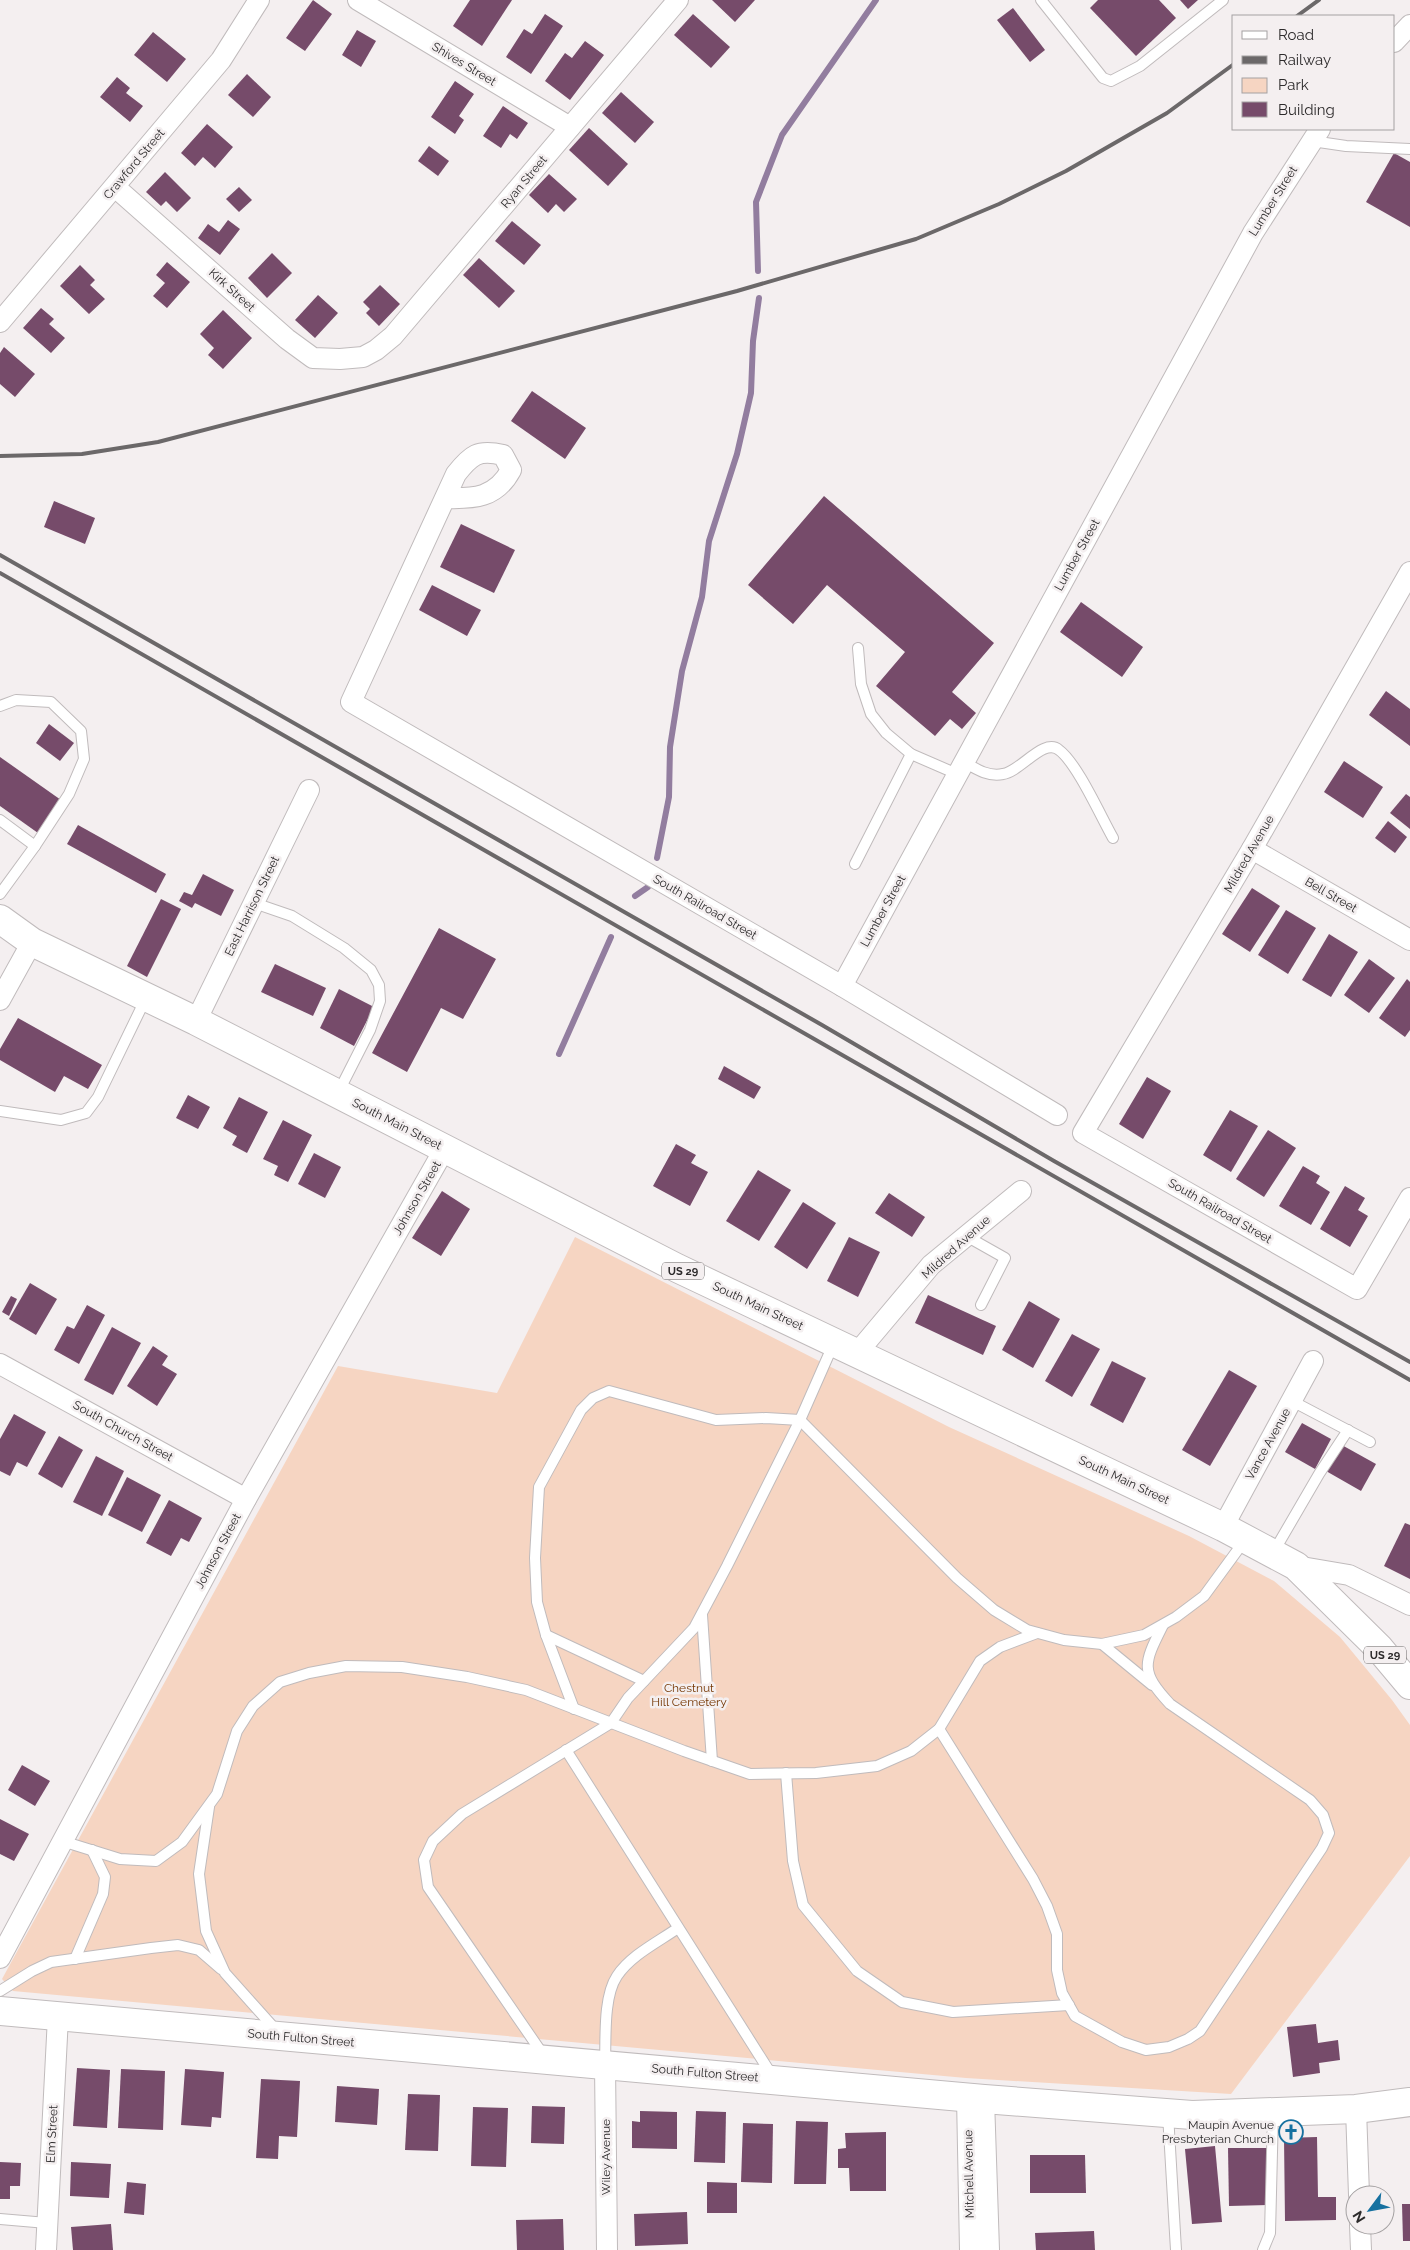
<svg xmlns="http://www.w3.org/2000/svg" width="1410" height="2250" font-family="Raleway,sans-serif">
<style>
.green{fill:#f6d5c2}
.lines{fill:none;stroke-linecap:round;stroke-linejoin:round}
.stream{stroke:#927d9f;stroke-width:6}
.building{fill:#764b6a}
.lane-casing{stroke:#c0bbbc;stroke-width:12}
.street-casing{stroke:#c0bbbc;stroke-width:22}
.secondary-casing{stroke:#c0bbbc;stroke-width:30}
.primary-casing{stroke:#c0bbbc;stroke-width:30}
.lane{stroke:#fff;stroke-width:10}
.street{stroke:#fff;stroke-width:20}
.secondary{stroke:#fff;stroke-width:28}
.primary{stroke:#fff;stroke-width:28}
.rail{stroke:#6b6869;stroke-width:4}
.labels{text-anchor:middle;stroke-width:5;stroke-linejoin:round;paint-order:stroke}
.shield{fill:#f4eff0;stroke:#696667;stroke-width:1}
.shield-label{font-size:11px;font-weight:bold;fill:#2d2b2c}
.street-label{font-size:12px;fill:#2d2b2c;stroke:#f4eff0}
.park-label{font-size:12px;fill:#753703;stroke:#f4eff0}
.poi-label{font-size:12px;fill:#2d2b2c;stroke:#f4eff0;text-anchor:end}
</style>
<rect width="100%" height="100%" fill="#f4eff0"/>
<path class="green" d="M 575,1237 L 949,1427 L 1189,1536 L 1274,1581 L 1340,1637 L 1392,1700 L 1410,1725 L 1410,1856 L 1231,2094 L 966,2078 L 13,1991 L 2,1979 L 338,1366 L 497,1393 Z"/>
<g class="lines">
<g class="stream">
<path d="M 758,271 L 756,202 L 782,135 L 876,0"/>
<path d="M 657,858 L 669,797 L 670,747 L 682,671 L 702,597 L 709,541 L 737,454 L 751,393 L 753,341 L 759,298"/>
<path d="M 635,896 L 648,887"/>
<path d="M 559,1054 L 611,937"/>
</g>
</g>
<g class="building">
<path d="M 313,0 L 332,14 L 305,51 L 286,38 Z"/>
<path d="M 470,0 L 512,0 L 482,46 L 453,26 Z"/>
<path d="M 712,0 L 755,0 L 735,22 Z"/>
<path d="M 1098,0 L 1159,0 L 1176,18 L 1136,56 L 1090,8 Z"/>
<path d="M 1180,0 L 1198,0 L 1188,9 Z"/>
<path d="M 1013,8 L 1045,50 L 1030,62 L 997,20 Z"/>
<path d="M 545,14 L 563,26 L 531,74 L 506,57 L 524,29 L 532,34 Z"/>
<path d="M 693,14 L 730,47 L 711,68 L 674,35 Z"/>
<path d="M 357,30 L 376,41 L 361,67 L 342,55 Z"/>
<path d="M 153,32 L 186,59 L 167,82 L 134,55 Z"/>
<path d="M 585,41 L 604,55 L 570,100 L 545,81 L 565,53 L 572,58 Z"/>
<path d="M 247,74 L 271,97 L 253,117 L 228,95 Z"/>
<path d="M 117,77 L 130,88 L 126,93 L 143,106 L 130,122 L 100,97 Z"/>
<path d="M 455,81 L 474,94 L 459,116 L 464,120 L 455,134 L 431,117 Z"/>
<path d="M 621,92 L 654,122 L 635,143 L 602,113 Z"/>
<path d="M 503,106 L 528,123 L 517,139 L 510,134 L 501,148 L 483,136 Z"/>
<path d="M 207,124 L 233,147 L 215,168 L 203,157 L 195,166 L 181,153 Z"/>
<path d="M 589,128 L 628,164 L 608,186 L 569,150 Z"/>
<path d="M 429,146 L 449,161 L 438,176 L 418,161 Z"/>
<path d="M 1394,153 L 1410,162 L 1410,227 L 1366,202 Z"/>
<path d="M 165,172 L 191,198 L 177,212 L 166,201 L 161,206 L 146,192 Z"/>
<path d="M 549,174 L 577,199 L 564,212 L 556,204 L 548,213 L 529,195 Z"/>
<path d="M 239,187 L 252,200 L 239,212 L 226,199 Z"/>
<path d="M 228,220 L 240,229 L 220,255 L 198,238 L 208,224 L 219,232 Z"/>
<path d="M 512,221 L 541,245 L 524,265 L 495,241 Z"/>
<path d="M 272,253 L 292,273 L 267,298 L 248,278 Z"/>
<path d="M 479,258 L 515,291 L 499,308 L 463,275 Z"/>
<path d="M 167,262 L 190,282 L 167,308 L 153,296 L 165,283 L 156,275 Z"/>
<path d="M 80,265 L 95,280 L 90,285 L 105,299 L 89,314 L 60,286 Z"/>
<path d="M 380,285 L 400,304 L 379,326 L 366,313 L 370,309 L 363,302 Z"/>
<path d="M 318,295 L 338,313 L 315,338 L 295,320 Z"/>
<path d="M 41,308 L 54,319 L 49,324 L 65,338 L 51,353 L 23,328 Z"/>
<path d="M 223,310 L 252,338 L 223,369 L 208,355 L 214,348 L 200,334 Z"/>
<path d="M 4,347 L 35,374 L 15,397 L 0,384 L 0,353 Z"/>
<path d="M 532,391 L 586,428 L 565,459 L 511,421 Z"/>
<path d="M 824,496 L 994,643 L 952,692 L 976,713 L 962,729 L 950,719 L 935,736 L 876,686 L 905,652 L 827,585 L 793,624 L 748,585 Z"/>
<path d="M 54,501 L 95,518 L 85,544 L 44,527 Z"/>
<path d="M 461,524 L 515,550 L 494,593 L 440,567 Z"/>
<path d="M 432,585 L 481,610 L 467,636 L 419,610 Z"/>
<path d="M 1081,602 L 1143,647 L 1122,677 L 1060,632 Z"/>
<path d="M 1386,691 L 1410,709 L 1410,746 L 1369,715 Z"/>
<path d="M 49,724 L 74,743 L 60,761 L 36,743 Z"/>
<path d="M 0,757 L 61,800 L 38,833 L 0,806 Z"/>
<path d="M 1344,761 L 1383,787 L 1363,818 L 1324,792 Z"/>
<path d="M 1406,794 L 1410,797 L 1410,829 L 1390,813 Z"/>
<path d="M 1388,821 L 1407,837 L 1395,853 L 1375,838 Z"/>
<path d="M 78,825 L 166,874 L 156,893 L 67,844 Z"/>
<path d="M 203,874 L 234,890 L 221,916 L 195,903 L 192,908 L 179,901 L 184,892 L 192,895 Z"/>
<path d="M 1252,888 L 1280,906 L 1250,952 L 1222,934 Z"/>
<path d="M 161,899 L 181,909 L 147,977 L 127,966 Z"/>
<path d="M 1286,910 L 1316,928 L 1288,974 L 1258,955 Z"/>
<path d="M 439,928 L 496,959 L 463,1019 L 441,1008 L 407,1072 L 372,1053 Z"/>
<path d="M 1329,934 L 1358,952 L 1331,997 L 1302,980 Z"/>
<path d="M 1369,959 L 1395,978 L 1369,1013 L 1344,995 Z"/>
<path d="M 275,964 L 326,988 L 313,1016 L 261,992 Z"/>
<path d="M 1407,979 L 1410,982 L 1410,1030 L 1405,1037 L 1379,1018 Z"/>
<path d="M 339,989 L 374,1007 L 354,1046 L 320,1028 Z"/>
<path d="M 18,1018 L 102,1065 L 88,1089 L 64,1076 L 55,1092 L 0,1060 L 0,1049 Z"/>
<path d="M 724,1066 L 761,1087 L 754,1099 L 718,1079 Z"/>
<path d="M 1147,1077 L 1171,1091 L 1143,1139 L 1119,1124 Z"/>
<path d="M 188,1095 L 210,1107 L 198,1129 L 176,1118 Z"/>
<path d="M 239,1097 L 268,1112 L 247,1153 L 232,1145 L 237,1136 L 223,1128 Z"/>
<path d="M 1230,1110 L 1258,1126 L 1231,1172 L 1203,1155 Z"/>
<path d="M 283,1120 L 312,1135 L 288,1182 L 274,1175 L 278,1166 L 263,1159 Z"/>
<path d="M 1268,1130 L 1296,1148 L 1264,1197 L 1236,1179 Z"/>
<path d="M 676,1144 L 696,1155 L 691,1163 L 708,1172 L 690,1206 L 653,1186 Z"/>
<path d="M 314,1153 L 341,1167 L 325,1198 L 298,1184 Z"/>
<path d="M 1303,1166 L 1320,1176 L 1316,1183 L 1330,1192 L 1311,1225 L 1279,1206 Z"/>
<path d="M 758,1170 L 791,1190 L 759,1241 L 726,1221 Z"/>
<path d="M 1345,1186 L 1365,1198 L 1358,1210 L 1368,1216 L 1350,1247 L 1320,1229 Z"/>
<path d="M 442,1191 L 470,1209 L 441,1256 L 412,1238 Z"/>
<path d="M 889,1193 L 925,1217 L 912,1237 L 875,1213 Z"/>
<path d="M 803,1202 L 836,1223 L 807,1269 L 774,1247 Z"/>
<path d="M 849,1237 L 880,1252 L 858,1297 L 827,1281 Z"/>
<path d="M 30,1283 L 57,1299 L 36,1335 L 9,1319 Z"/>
<path d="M 928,1295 L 996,1326 L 983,1355 L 915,1323 Z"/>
<path d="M 11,1296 L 17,1299 L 9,1316 L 2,1312 Z"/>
<path d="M 1029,1301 L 1060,1319 L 1033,1368 L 1002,1350 Z"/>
<path d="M 87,1305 L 105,1315 L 79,1364 L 54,1350 L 67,1326 L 74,1329 Z"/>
<path d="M 112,1327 L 141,1343 L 113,1395 L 84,1380 Z"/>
<path d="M 1072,1334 L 1100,1349 L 1072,1397 L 1045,1381 Z"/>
<path d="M 153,1346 L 168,1356 L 162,1365 L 177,1374 L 157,1406 L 127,1386 Z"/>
<path d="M 1112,1361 L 1146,1378 L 1123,1423 L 1090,1405 Z"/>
<path d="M 1229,1370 L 1257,1386 L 1210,1466 L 1182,1450 Z"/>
<path d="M 14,1414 L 46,1432 L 27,1467 L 17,1462 L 10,1476 L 0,1471 L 0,1439 Z"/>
<path d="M 1302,1423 L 1331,1439 L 1315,1469 L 1285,1452 Z"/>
<path d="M 59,1436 L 83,1450 L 62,1488 L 38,1474 Z"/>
<path d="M 1340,1444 L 1376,1464 L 1361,1491 L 1326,1471 Z"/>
<path d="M 96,1456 L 124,1471 L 102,1516 L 73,1502 Z"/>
<path d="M 127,1477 L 161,1495 L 142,1532 L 108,1515 Z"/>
<path d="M 169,1500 L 202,1518 L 189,1542 L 181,1538 L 171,1556 L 146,1543 Z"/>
<path d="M 1405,1523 L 1410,1525 L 1410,1579 L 1384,1566 Z"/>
<path d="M 22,1765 L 50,1781 L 35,1806 L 8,1790 Z"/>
<path d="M 0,1819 L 29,1834 L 14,1861 L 0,1854 Z"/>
<path d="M 1316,2024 L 1318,2043 L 1338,2040 L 1340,2060 L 1319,2063 L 1320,2073 L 1293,2077 L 1287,2027 Z"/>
<path d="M 77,2068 L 110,2070 L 107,2128 L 73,2126 Z"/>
<path d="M 121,2069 L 165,2071 L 163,2130 L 118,2128 Z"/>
<path d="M 185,2069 L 224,2072 L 221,2118 L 212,2117 L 211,2127 L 181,2125 Z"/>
<path d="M 261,2079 L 300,2081 L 297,2137 L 279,2136 L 278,2159 L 256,2158 Z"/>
<path d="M 337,2086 L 379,2089 L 377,2125 L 335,2122 Z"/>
<path d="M 408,2094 L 440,2095 L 438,2151 L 405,2150 Z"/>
<path d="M 532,2106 L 565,2107 L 564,2144 L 531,2143 Z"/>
<path d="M 473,2107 L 508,2108 L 506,2167 L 471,2166 Z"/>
<path d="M 640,2111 L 677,2112 L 677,2149 L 632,2148 L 632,2121 L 640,2122 Z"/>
<path d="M 696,2111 L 726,2112 L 725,2163 L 694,2162 Z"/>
<path d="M 796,2121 L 828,2122 L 826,2184 L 794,2184 Z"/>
<path d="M 743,2123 L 773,2124 L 772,2183 L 741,2182 Z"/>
<path d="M 886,2132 L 886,2191 L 850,2191 L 849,2168 L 838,2168 L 838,2149 L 846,2148 L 845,2133 Z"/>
<path d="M 1317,2137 L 1318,2197 L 1336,2197 L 1336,2220 L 1285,2221 L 1284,2138 Z"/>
<path d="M 1215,2146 L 1222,2222 L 1192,2224 L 1185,2149 Z"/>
<path d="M 1228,2148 L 1267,2148 L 1268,2205 L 1229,2206 Z"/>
<path d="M 1030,2155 L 1085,2155 L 1086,2193 L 1030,2193 Z"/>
<path d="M 0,2162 L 21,2163 L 20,2186 L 10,2186 L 10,2199 L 0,2199 Z"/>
<path d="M 71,2162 L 111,2164 L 109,2198 L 70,2196 Z"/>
<path d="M 127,2182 L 146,2184 L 144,2215 L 124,2213 Z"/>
<path d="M 707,2182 L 737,2183 L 737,2213 L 707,2213 Z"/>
<path d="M 1402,2204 L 1410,2204 L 1410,2241 L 1403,2241 Z"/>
<path d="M 687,2212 L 688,2244 L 635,2246 L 634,2214 Z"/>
<path d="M 563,2219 L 564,2250 L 517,2250 L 516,2220 Z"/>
<path d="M 111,2224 L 113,2250 L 73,2250 L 71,2227 Z"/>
<path d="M 1094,2231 L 1095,2250 L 1036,2250 L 1035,2233 Z"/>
</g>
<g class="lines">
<g class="lane-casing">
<g id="lane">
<path d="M 1041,0 L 1103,78 L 1111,81 L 1140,66 L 1223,0"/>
<path d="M 1312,141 L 1346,146 L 1410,149"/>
<path d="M 858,648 L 861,684 L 871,714 L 886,733 L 911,754 L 957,774"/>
<path d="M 0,706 L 16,700 L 51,702 L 81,731 L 84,759 L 69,794 L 35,846"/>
<path d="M 964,762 C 976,769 988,777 1003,774 C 1020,772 1044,737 1059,750 C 1077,763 1101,817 1113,838"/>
<path d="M 0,820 L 35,846 L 0,894"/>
<path d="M 855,864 L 911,754"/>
<path d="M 254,903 L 292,916 L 344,948 L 371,970 L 379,985 L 380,1001 L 370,1030 L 338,1093"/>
<path d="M 0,1111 L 61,1120 L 86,1113 L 98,1097 L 146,998"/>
<path d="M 966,1236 L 1005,1258 L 981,1305"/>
<path d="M 1292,1401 L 1370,1442"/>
<path d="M 1273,1553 L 1319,1474 L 1348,1430"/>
<path d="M 702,1615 L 712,1761"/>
<path d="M 546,1635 L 644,1681"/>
<path d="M 1102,1644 L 1152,1685"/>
<path d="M 574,1709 L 546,1635 L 537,1602 L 535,1558 L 539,1487 L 581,1410 L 593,1398 L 609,1391 L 716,1420 L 766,1418 L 800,1420 L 957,1578 L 994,1610 L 1027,1630 L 1064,1640 L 1102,1644 L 1144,1635 L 1176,1617 L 1204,1596 L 1245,1540"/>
<path d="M 939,1729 L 1033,1879 L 1047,1906 L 1057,1934 L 1057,1970 L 1062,1993 L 1075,2016 L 1122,2042 L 1146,2050 L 1169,2047 L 1188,2039 L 1200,2031 L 1322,1848 L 1329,1833 L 1323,1815 L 1310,1800 L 1170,1704 C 1139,1671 1144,1663 1163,1625"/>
<path d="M 566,1750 L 773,2077"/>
<path d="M 786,1773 L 793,1861 L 803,1905 L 857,1971 L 902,2002 L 953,2012 L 1069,2005"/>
<path d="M 209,1807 L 199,1874 L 206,1931 L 225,1973 L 276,2030"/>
<path d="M 62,1841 L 120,1859 L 156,1861 L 182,1842 L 217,1794 L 237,1731 L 253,1706 L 280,1682 L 309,1673 L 346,1666 L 402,1667 L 467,1677 L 526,1690 L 684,1751 L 750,1774 L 816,1773 L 877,1766 L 911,1751 L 939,1729 L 980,1661 L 1000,1647 L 1037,1633"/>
<path d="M 75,1959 L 103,1894 L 105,1877 L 92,1850"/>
<path d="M 0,1991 L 32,1971 L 51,1962 L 151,1948 L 178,1945 L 199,1950 L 221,1969"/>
<path d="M 544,2056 L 428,1887 L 424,1860 L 433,1841 L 462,1814 L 611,1723 L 628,1698 L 694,1628 L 727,1566 L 800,1420 L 833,1345"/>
<path d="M 605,2064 C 606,2039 603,1997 617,1976 C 631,1955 658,1942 678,1928"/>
<path d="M 1168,2114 L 1176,2250"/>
<path d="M 0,2219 L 47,2223"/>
<path d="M 1263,2250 L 1270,2233 L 1273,2112"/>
</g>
</g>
<g class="street-casing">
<g id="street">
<path d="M 358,0 L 570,127"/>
<path d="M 1394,42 L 1410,25"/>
<path d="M 115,187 L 287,339 L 313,358 L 340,359 L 363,357 L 376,350 L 393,336 L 678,0"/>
<path d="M 0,322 L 221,60 L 259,0"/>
<path d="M 445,498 C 474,499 496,498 511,470 L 503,455 C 478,449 471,455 456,474 L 351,702 L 842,986 L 1057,1115"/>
<path d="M 1410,572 L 1252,849 L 1083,1133 L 1357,1289 L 1410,1198"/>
<path d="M 1252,849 L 1410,940"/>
<path d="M 842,986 L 1253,233 L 1320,129"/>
<path d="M 0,1000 L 32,942"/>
<path d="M 196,1021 L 309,790"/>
<path d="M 857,1353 L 931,1265 L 1021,1191"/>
<path d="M 0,1364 L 246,1499"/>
<path d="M 1223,1527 L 1313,1361"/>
<path d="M 1296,1566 L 1349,1575 L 1410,1605"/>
<path d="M 0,1958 L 246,1499 L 445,1148"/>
<path d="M 605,2064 L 607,2250"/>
<path d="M 967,2097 L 970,2250"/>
<path d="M 984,2099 L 989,2250"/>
<path d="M 1356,2109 L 1359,2195"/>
<path d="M 1360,2225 L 1361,2250"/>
<path d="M 46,2250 L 58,2017"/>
</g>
</g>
<g class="secondary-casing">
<path id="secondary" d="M 0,2011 L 984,2099 L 1192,2115 L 1356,2109 L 1410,2102"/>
</g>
<g class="primary-casing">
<path id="primary" d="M 0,919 L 32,942 L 196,1021 L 677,1268 L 1223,1527 L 1296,1566 L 1379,1648 L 1410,1685"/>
</g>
<use href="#lane" class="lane"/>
<use href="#street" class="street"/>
<use href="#secondary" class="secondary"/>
<use href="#primary" class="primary"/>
<g class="rail">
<path d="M 1297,16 L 1319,0"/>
<path d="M 0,456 L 82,454 L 158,442 L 737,291 L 916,239 L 999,204 L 1066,171 L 1167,113 L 1234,64"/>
<path d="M 0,555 L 822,1025 L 1054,1161 L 1410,1362"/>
<path d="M 0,573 L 1410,1380"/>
</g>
</g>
<defs>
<g id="church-ring" transform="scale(1.25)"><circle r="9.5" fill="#f4eff0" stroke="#1771a0" stroke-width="1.5"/><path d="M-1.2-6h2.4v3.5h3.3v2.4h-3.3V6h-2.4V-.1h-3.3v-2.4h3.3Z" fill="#1771a0"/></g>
</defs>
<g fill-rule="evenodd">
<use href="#church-ring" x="1291" y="2132"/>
</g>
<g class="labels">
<g class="shield">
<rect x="662" y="1262.5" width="42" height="17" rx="4"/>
<rect x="1364" y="1646.5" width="42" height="17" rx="4"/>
</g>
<g class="shield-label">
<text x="683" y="1275">US 29</text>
<text x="1385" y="1659">US 29</text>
</g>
<g class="street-label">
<text transform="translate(464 64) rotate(31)" y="4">Shives Street</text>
<text transform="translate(134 164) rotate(-50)" y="4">Crawford Street</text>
<text transform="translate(524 182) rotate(-50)" y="4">Ryan Street</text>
<text transform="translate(1273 201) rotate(-58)" y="4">Lumber Street</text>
<text transform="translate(232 290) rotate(42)" y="4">Kirk Street</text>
<text transform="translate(1077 555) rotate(-61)" y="4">Lumber Street</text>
<text transform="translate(1249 854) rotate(-60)" y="4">Mildred Avenue</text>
<text transform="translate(1331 895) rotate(30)" y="4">Bell Street</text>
<text transform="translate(252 906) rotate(-64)" y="4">East Harrison Street</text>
<text transform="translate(705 907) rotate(30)" y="4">South Railroad Street</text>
<text transform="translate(883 911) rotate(-61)" y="4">Lumber Street</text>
<text transform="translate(397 1124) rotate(27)" y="4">South Main Street</text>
<text transform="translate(417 1198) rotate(-60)" y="4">Johnson Street</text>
<text transform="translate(1220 1211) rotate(30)" y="4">South Railroad Street</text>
<text transform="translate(956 1247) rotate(-42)" y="4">Mildred Avenue</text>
<text transform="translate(758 1306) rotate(25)" y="4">South Main Street</text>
<text transform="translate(123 1431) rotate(29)" y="4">South Church Street</text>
<text transform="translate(1268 1444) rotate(-61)" y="4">Vance Avenue</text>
<text transform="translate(1124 1480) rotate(25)" y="4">South Main Street</text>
<text transform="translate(218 1551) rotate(-62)" y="4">Johnson Street</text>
<text transform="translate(301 2038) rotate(5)" y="4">South Fulton Street</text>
<text transform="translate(705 2073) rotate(5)" y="4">South Fulton Street</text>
<text transform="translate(52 2134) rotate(-87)" y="4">Elm Street</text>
<text transform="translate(606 2157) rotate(-90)" y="4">Wiley Avenue</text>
<text transform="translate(969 2174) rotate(-91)" y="4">Mitchell Avenue</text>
</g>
<g class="park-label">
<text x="689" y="1692">Chestnut<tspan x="689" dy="14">Hill Cemetery</tspan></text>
</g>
<g class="poi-label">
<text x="1274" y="2129">Maupin Avenue<tspan x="1274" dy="14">Presbyterian Church</tspan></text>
</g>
</g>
<rect x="1232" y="15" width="162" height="115" fill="#f4eff0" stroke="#a4a1a2"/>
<rect x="1242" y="31" width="25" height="8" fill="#ffffff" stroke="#a4a1a2"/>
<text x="1278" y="40" font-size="15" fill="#2d2b2c">Road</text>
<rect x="1242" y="56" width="25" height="8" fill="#6b6869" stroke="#a4a1a2"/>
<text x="1278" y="65" font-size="15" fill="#2d2b2c">Railway</text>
<rect x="1242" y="78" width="25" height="15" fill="#f6d5c2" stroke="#a4a1a2"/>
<text x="1278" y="90" font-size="15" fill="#2d2b2c">Park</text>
<rect x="1242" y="102" width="25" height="15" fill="#764b6a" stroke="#a4a1a2"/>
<text x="1278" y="115" font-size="15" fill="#2d2b2c">Building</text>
<g transform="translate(1370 2210) rotate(238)"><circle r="24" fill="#f4eff0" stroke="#a4a1a2"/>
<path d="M0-4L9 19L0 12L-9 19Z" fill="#1771a0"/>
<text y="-8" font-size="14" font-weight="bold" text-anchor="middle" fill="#2d2b2c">N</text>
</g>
</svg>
